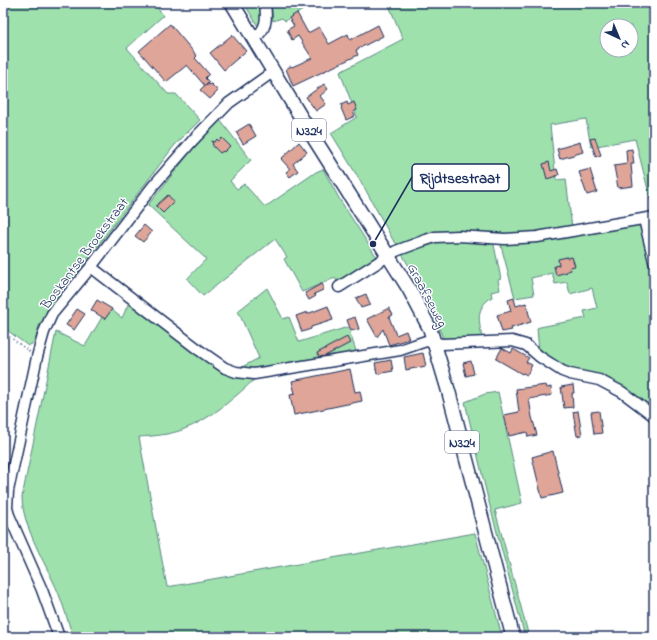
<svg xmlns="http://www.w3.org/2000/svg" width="657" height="640" font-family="'Indie Flower',sans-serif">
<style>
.green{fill:#9ee1ac;stroke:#5c8885;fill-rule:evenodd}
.building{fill:#dea598;stroke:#1b2f5e}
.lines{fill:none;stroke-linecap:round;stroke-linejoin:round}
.minor-casing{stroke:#1b2f5e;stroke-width:13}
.major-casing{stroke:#1b2f5e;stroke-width:16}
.path{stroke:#1b2f5e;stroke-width:1.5;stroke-dasharray:1 3;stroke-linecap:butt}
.minor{stroke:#fff;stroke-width:10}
.major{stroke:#fff;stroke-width:13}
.labels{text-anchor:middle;stroke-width:3;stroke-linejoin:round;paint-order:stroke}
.shield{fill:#fff;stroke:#5f6d8e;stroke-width:1}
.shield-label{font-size:13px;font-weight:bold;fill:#1b2f5e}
.street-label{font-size:14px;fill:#1b2f5e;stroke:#fff}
.leader{fill:none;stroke:#1b2f5e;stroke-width:1.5}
.callout-dot{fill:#1b2f5e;stroke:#fff;stroke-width:1.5}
.callout{fill:#fff;stroke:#1b2f5e;stroke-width:1.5}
.callout-label{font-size:15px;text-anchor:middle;font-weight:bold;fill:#1b2f5e}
</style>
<rect width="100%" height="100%" fill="#fff"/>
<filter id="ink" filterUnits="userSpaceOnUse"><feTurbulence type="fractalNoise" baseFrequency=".025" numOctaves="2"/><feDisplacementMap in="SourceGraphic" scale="8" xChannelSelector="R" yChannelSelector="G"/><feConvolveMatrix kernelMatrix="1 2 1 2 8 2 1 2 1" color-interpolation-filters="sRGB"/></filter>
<g filter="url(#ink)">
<g class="green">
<path d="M 3,3 L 166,3 L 158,9 L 164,15 L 127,48 L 168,94 L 176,94 L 200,120 L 174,146 L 49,310 L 39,326 L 35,342 L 28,346 L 3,327 Z"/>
<path d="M 244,3 L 264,3 L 265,11 L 259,28 Z"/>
<path d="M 271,3 L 314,3 L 285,21 L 282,18 L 273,21 Z"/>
<path d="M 388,3 L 654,3 L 654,213 L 635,139 L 591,147 L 586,119 L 550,125 L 556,180 L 566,179 L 572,228 L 504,236 L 446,232 L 398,245 L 393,240 L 364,187 L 331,133 L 357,117 L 340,72 L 403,39 ZM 607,26 L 631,26 L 631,50 L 607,50 Z"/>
<path d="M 220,120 L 251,160 L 230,181 L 237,189 L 244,184 L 265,207 L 316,172 L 323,169 L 340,200 L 378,259 L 338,284 L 335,278 L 302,292 L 284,259 L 287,257 L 275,239 L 203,296 L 187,279 L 206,259 L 148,205 L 192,150 Z"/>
<path d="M 640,223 L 654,261 L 654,410 L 627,390 L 610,380 L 566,369 L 539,352 L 537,328 L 540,327 L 586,318 L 584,311 L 597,308 L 592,288 L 570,294 L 567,282 L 555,284 L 552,273 L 531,278 L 534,295 L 515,298 L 500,242 Z"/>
<path d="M 439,239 L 491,241 L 494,245 L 501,279 L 498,280 L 500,290 L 491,292 L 492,297 C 475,308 479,321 482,338 L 444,341 L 428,300 L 402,254 Z"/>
<path d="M 267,288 L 283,319 L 289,317 L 299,342 L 348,327 L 357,354 L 251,370 L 240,368 L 259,358 L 238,311 Z"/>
<path d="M 130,300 L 210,360 L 256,378 C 234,398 210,420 182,430 C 168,435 153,436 139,437 L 167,587 L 475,533 L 502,637 L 73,637 C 67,619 62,599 53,581 C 42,558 22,523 22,497 L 56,332 L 85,346 L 108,307 L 122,318 Z"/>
<path d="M 498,392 L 522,503 L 495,510 L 529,637 L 525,637 L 487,495 L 465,402 L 485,394 Z"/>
</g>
<g class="building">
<path d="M 297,13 L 308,33 L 319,27 L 329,44 L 348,34 L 350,40 L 378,25 L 383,36 L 356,50 L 358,55 L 293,86 L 286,69 L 291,66 L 292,67 L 312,58 L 298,36 L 292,40 L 287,30 L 294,26 L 289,18 Z"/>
<path d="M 170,24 L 197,56 L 195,58 L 209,74 L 205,78 L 209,82 L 205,86 L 187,65 L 166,82 L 139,51 Z"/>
<path d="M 232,35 L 246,51 L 224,70 L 210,53 Z"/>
<path d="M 211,84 L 218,91 L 210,99 L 200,90 L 204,86 Z"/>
<path d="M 324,84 L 328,89 L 320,96 L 326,104 L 316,111 L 306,97 Z"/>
<path d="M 347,102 L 348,105 L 354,102 L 357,110 L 353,112 L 355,116 L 346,120 L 341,108 L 342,107 L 341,105 Z"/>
<path d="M 249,124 L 256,136 L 243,144 L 236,132 Z"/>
<path d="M 222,138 L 230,146 L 224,152 L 223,151 L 220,153 L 213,146 L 212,141 L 215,142 L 217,139 L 219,141 Z"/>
<path d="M 595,138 L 601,155 L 596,157 L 590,139 Z"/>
<path d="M 299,142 L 307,152 L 293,164 L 298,171 L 290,177 L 286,172 L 290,169 L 281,159 Z"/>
<path d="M 580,142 L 583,152 L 560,159 L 557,149 Z"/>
<path d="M 632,149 L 634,164 L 631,164 L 633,186 L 618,188 L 614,166 L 627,164 L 626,150 Z"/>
<path d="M 549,162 L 551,171 L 557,169 L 559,175 L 547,179 L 543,164 Z"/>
<path d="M 590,169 L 597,192 L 587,195 L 579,172 Z"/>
<path d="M 168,195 L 174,202 L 163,213 L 156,206 Z"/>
<path d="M 144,225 L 152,232 L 143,242 L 135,236 Z"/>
<path d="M 567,257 L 567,258 L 572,257 L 575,266 L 570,267 L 571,270 L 567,271 L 567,272 L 556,275 L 554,266 L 559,265 L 558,259 Z"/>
<path d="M 321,284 L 323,285 L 323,290 L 314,294 L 316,296 L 309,300 L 305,293 Z"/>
<path d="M 366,294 L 370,305 L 361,308 L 356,298 Z"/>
<path d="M 514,298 L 516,306 L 526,303 L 531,322 L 511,328 L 512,330 L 502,332 L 497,315 L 511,311 L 508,300 Z"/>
<path d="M 97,300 L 112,309 L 105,319 L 91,310 Z"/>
<path d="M 328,306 L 333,320 L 311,327 L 311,329 L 302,332 L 296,316 L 307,312 L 307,314 Z"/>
<path d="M 389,308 L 393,315 L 389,317 L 396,335 L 406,331 L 409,339 L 389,345 L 383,329 L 377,337 L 367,319 Z"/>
<path d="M 77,309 L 85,314 L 74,330 L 66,325 Z"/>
<path d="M 355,317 L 359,329 L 351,331 L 347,320 Z"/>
<path d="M 347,337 L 350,343 L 325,356 L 319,357 L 317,353 Z"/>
<path d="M 502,348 L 511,353 L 513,349 L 529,358 L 526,362 L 532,365 L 527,375 L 523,373 L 522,374 L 496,359 Z"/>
<path d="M 423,353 L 426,366 L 406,370 L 404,357 Z"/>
<path d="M 391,360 L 393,371 L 377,374 L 375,363 Z"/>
<path d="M 471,361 L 474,374 L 466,376 L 463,363 Z"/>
<path d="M 350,369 L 355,392 L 360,391 L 362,401 L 294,415 L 290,395 L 295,394 L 292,381 Z"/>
<path d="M 546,385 L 547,388 L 551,387 L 552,395 L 529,399 L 532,417 L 537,435 L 528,437 L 527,432 L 509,436 L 504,415 L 519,412 L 516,389 Z"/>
<path d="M 573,385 L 574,393 L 572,393 L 573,407 L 564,408 L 561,387 Z"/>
<path d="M 578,411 L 582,435 L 577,436 L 573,412 Z"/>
<path d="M 599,411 L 602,433 L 594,434 L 591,412 Z"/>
<path d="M 553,451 L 563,493 L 542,498 L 532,457 Z"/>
</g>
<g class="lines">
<g class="minor-casing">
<g id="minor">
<path d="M 254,39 C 267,29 267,19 265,3"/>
<path d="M 644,219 L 654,261"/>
<path d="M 91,267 L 199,350 L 225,368 L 236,372 L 254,374 L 303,366 L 400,350 L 426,341 L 442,344 L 512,341 L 526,345 L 540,357 L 562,371 L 570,374 L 599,380 L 622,392 L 654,416"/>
<path d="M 339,287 L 396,251 L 423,241 L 435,237 L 459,236 L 505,239 L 537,237 L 654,217"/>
<path d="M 59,637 L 42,590 L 9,515 L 7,508 L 8,491 L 37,357 L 44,332 L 52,314 L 91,267 L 153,186 L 193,140 L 229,103 L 267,76 L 274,73"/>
</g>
</g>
<g class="major-casing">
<path id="major" d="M 232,3 L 305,124 L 409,289 L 430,329 L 449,393 L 513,637"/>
</g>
<path class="path" d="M 3,332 L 30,352"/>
<use href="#minor" class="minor"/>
<use href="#major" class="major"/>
</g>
</g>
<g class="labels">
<g class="shield">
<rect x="292" y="119" width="34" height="22" rx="3"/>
<rect x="445" y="431" width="34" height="22" rx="3"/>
</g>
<g class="shield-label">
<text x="309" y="135">N324</text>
<text x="462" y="447">N324</text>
</g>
<g class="street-label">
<text transform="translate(84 253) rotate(-53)" y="5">Boskantse Broekstraat</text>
<text transform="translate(428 295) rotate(62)" y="5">Graafseweg</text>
</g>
</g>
<path class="leader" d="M373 244L412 177"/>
<circle class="callout-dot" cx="373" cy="244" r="4"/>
<rect class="callout" x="412" y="164" width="97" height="27" rx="4"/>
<g class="callout-label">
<text x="460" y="183">Rijdtsestraat</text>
</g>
<rect width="657" height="640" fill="none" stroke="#fff" stroke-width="16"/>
<rect x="8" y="8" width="641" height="624" fill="none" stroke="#1b2f5e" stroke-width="1.5" filter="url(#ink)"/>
<g transform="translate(619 38) rotate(136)"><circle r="19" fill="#ffffff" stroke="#a4acbf"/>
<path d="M0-3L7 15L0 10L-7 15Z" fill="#1b2f5e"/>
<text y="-6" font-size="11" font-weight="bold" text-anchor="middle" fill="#1b2f5e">N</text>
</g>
</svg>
